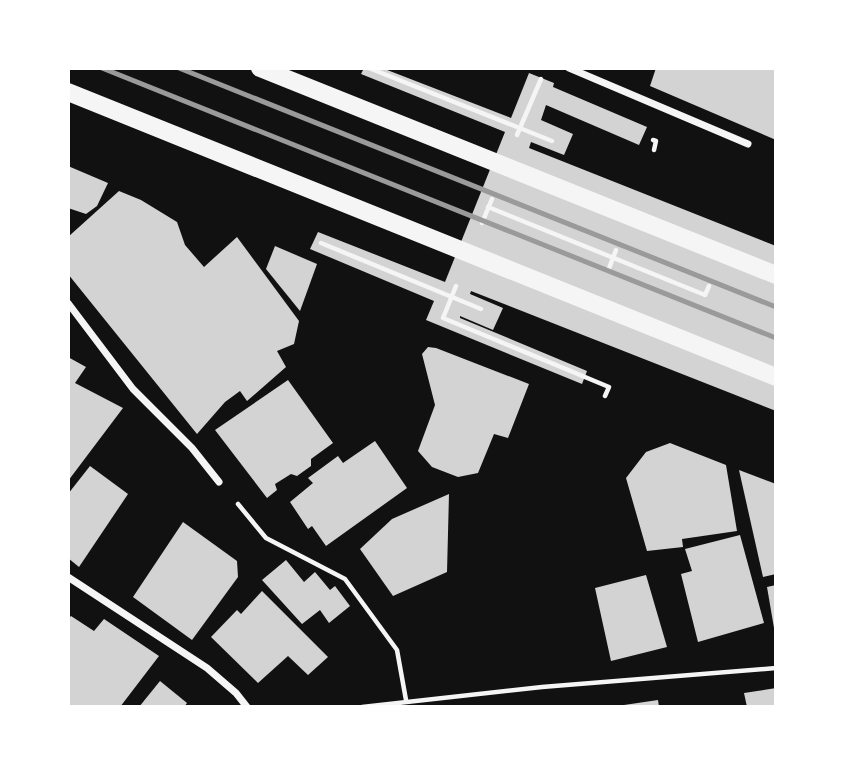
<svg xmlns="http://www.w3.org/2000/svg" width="844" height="775" font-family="'Roboto Condensed',sans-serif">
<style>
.building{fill:#d3d3d3}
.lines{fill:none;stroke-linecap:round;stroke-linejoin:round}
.path{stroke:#f5f5f5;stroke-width:4.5}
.minor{stroke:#f5f5f5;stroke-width:7}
.primary{stroke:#f5f5f5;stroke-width:18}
.rail{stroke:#9a9a9a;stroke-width:5}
</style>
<rect width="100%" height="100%" fill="#111"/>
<g class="building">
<path d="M 364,68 L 382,68 L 511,118 L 529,73 L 554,83 L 553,87 L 647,127 L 639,145 L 546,105 L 541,120 L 573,134 L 564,155 L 531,142 L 529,148 L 776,246 L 776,411 L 471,291 L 470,294 L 503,308 L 493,330 L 460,316 L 460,318 L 587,371 L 582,384 L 426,320 L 434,301 L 310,249 L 318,232 L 445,282 L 505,132 L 361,74 Z"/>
<path d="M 656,68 L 776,68 L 776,140 L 650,86 Z"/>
<path d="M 68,166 L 108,183 L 97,206 L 86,214 L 68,208 Z"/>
<path d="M 119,191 L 141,200 L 177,222 L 185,245 L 204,267 L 237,237 L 299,321 L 294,344 L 277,351 L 286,367 L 247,401 L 240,391 L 225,402 L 197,434 L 68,274 L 68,237 Z"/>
<path d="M 275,246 L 317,264 L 300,311 L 266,269 Z"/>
<path d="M 428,347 L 436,348 L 529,384 L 508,438 L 494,434 L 478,473 L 458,477 L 432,467 L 418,451 L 435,405 L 422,354 Z"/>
<path d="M 68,357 L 86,367 L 75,383 L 123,408 L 68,481 Z"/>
<path d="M 288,380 L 333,443 L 311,459 L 311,466 L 297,476 L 291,474 L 275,484 L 277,490 L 267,498 L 215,430 Z"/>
<path d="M 375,441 L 407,488 L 326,546 L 312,526 L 308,529 L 290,502 L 313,483 L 308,478 L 338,456 L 343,463 Z"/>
<path d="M 670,443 L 726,465 L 737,531 L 682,539 L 683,547 L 647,551 L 626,478 L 646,452 Z"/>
<path d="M 90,466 L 128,494 L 79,567 L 68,558 L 68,494 Z"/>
<path d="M 739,470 L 776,484 L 776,574 L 763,577 Z"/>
<path d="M 449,494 L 447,572 L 393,596 L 360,549 L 392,519 Z"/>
<path d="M 183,522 L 237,561 L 238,577 L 192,640 L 133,597 Z"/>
<path d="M 740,535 L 764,623 L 698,642 L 681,574 L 692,571 L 685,549 Z"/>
<path d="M 286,560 L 304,582 L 315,572 L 330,590 L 335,586 L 350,606 L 329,623 L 320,610 L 302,624 L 262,580 Z"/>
<path d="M 646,575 L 667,647 L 611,661 L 595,588 Z"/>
<path d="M 776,585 L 776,628 L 774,628 L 767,587 Z"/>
<path d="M 262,591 L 328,657 L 308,675 L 288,656 L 258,683 L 211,637 L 237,610 L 241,614 Z"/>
<path d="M 71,616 L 94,631 L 104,619 L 159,656 L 120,707 L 68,707 L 68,619 Z"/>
<path d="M 160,681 L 187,703 L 184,707 L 139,707 Z"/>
<path d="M 776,688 L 776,707 L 747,707 L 744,693 Z"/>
<path d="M 658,700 L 659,707 L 624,707 L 624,705 Z"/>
</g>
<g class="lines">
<g class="path">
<path d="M 369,68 L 552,141"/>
<path d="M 517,135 L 541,79"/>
<path d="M 653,140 L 656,141 L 654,150"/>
<path d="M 488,207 L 705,295 L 709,286"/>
<path d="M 482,223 L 492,199"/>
<path d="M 321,243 L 481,309"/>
<path d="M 608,271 L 616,250"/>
<path d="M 456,286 L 443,318 L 609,387 L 605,396"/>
<path d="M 238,504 L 266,538 L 345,579 L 397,650 L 406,700"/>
<path d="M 362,707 L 542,687 L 776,668"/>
</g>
<g class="minor">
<path d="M 569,68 L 748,144"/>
<path d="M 68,303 L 133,389 L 192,448 L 219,482"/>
<path d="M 68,577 L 207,668 L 236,693 L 247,707"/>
</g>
<g class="primary">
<path d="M 260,68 L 776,275"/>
<path d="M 68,92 L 776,377"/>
</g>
<g class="rail">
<path d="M 102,68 L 776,338"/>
<path d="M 179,68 L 776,307"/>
</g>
</g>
<rect width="844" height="775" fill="none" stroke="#ffffff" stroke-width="140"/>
</svg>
